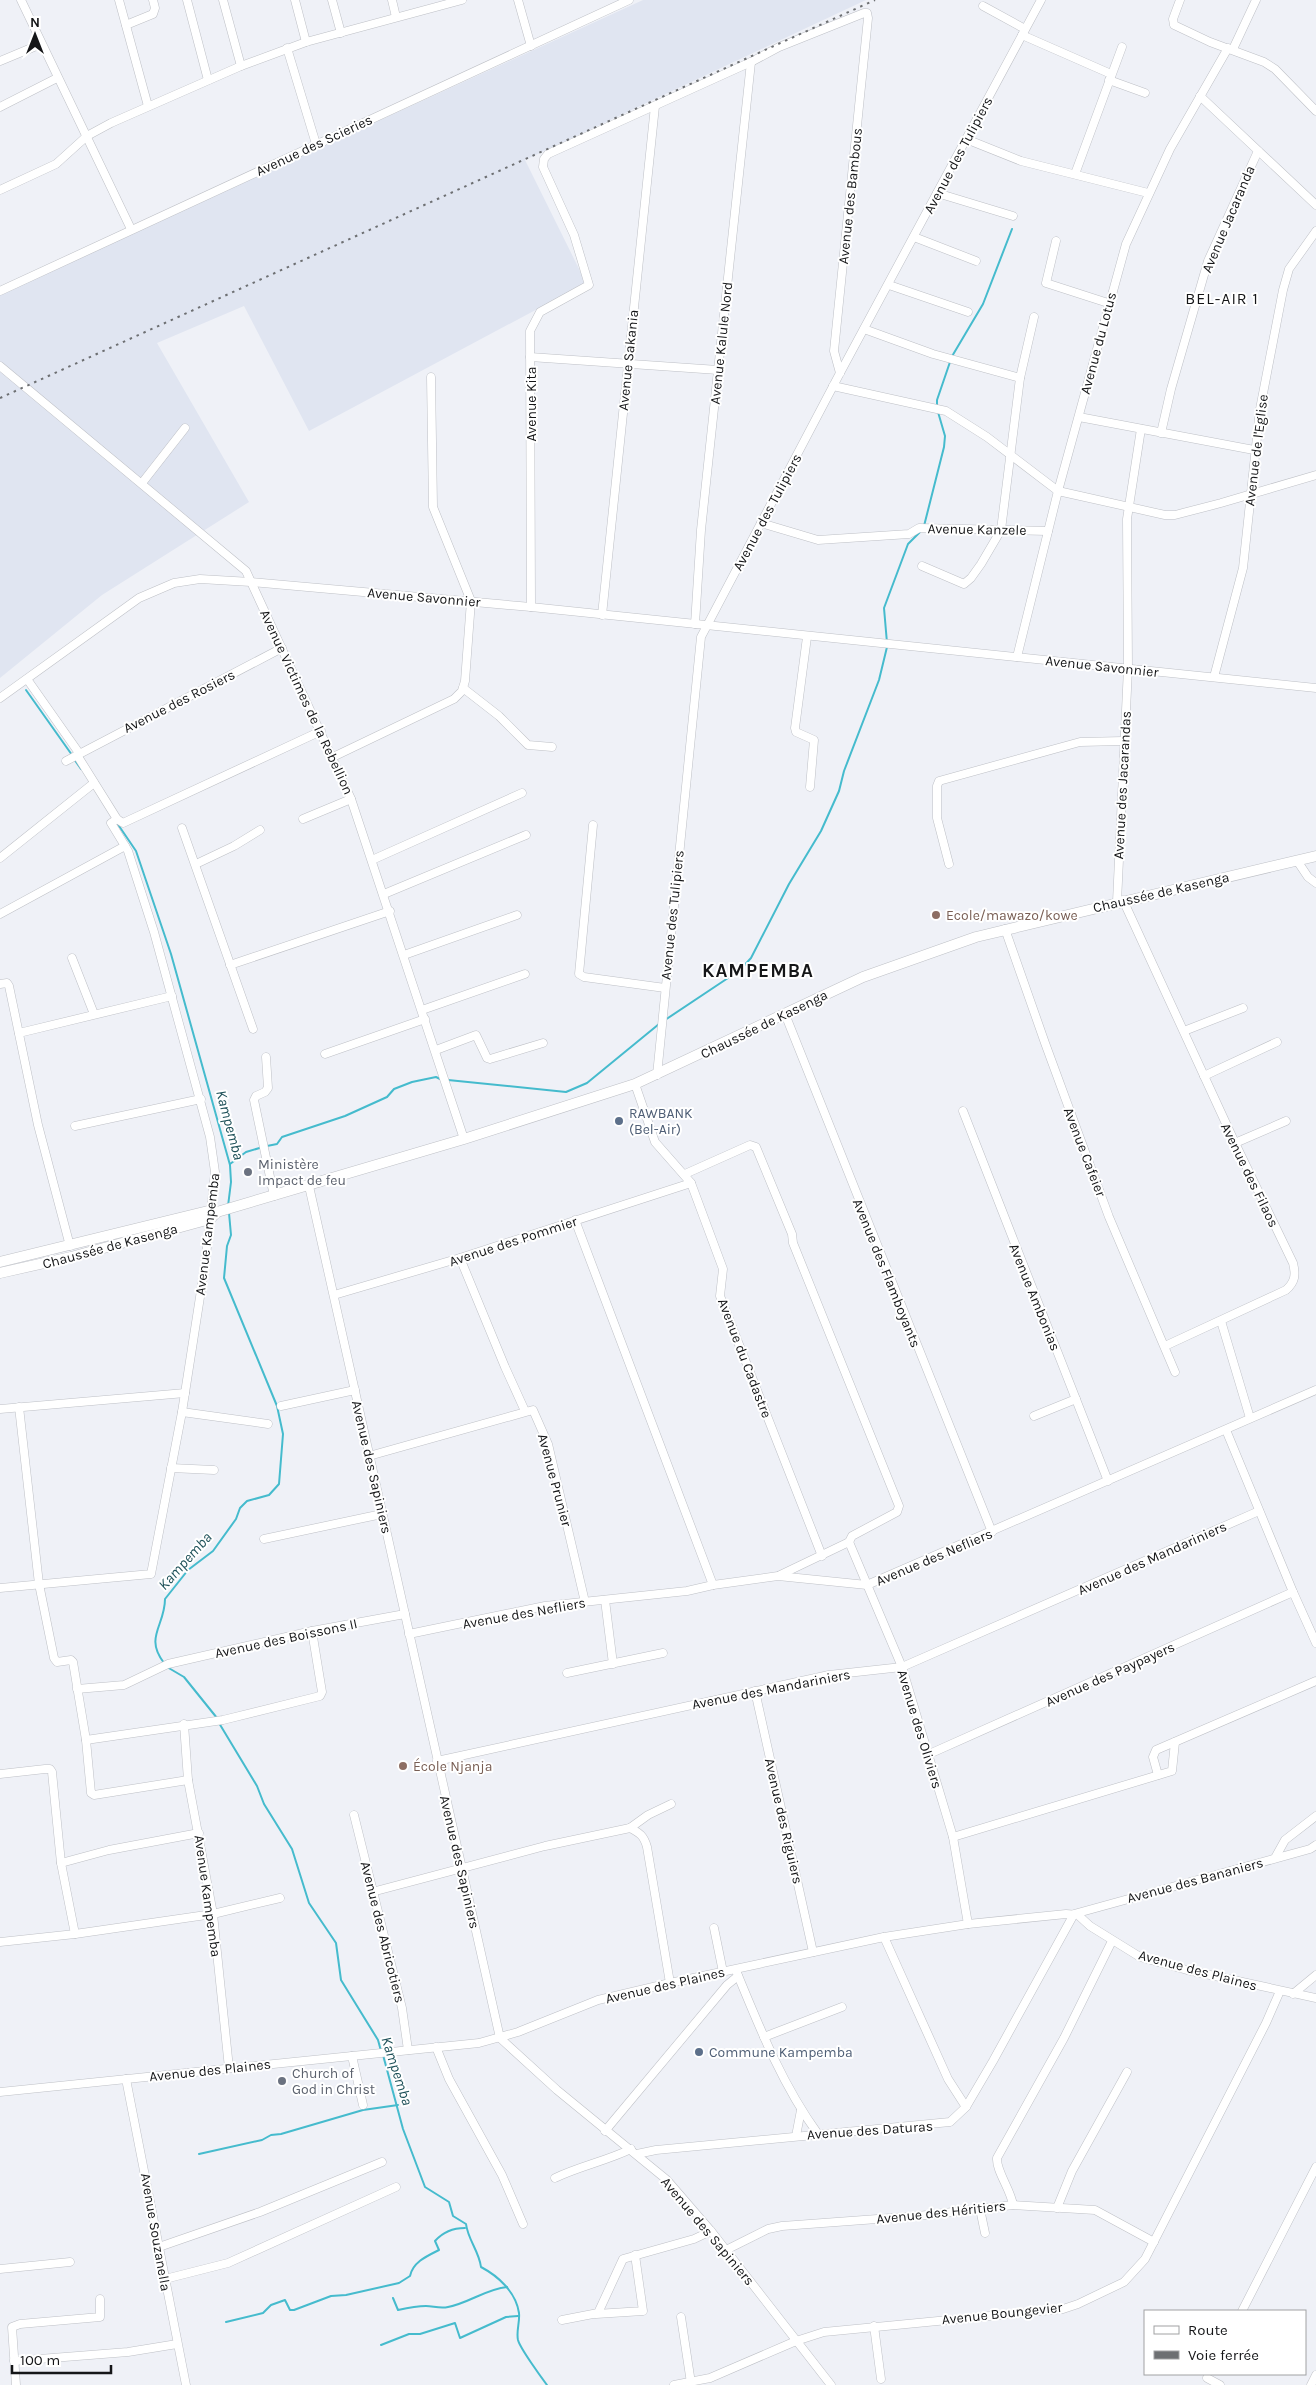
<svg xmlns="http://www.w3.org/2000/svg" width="1316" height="2385" font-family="Karla,sans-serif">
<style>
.built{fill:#e0e5f1}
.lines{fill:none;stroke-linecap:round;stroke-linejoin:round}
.stream{stroke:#45bbcd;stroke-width:2}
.minor-casing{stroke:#bec0c6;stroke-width:9}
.major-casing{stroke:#bec0c6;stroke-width:11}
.minor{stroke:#fff;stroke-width:8}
.major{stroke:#fff;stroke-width:10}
.rail{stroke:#6d6f72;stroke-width:2;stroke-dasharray:2.5 5;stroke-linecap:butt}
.education-dot{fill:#8d6e63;stroke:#fff;stroke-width:2}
.service-dot{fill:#5c6f8a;stroke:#fff;stroke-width:2}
.worship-dot{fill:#6b7280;stroke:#fff;stroke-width:2}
.labels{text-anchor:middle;stroke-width:4;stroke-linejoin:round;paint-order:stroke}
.street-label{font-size:14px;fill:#151618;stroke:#fff}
.education-label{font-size:14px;fill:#785e54;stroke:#fff;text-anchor:start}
.service-label{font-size:14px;fill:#4e5e75;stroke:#fff;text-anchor:start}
.worship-label{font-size:14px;fill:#5b616d;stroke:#fff;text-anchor:start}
.water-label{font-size:15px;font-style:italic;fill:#20525a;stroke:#fff}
.quarter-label{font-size:16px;letter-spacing:1px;fill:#151618;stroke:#fff}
.district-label{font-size:19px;font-weight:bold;letter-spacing:1px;fill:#151618;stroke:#fff}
</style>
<rect width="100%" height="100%" fill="#eff1f7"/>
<path class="built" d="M 643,0 L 866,0 L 525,160 L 586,283 L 309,431 L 244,306 L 157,343 L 249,502 L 102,595 L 0,678 L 0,294 Z"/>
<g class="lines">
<g class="stream">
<path d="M 951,358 L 983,304 L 1012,229"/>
<path d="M 937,408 L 937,400 L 950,362"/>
<path d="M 924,526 L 944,447 L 945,436 L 938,412"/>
<path d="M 887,643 L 884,608 L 908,544 L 920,532"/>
<path d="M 26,690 L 72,755"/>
<path d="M 74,759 L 81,769"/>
<path d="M 117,823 L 136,851 L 171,954 L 230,1165 L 231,1182 L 228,1206"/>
<path d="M 665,1020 L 740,970 L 751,958 L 789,884 L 821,831 L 839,791 L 844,771 L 879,680 L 887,647"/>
<path d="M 448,1080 L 566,1092 L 587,1083 L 659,1024"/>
<path d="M 267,1146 L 277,1144 L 282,1137 L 345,1116 L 387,1097 L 394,1089 L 412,1082 L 436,1077 L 440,1079"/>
<path d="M 230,1164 L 246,1152 L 263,1147"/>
<path d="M 164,1663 C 144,1637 165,1626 165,1599 L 188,1570 L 213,1551 L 236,1519 L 240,1508 L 247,1501 L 269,1495 L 279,1484 L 283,1434 L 277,1406 L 224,1278 L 227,1246 L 231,1235 L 229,1213"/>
<path d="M 167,1667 L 184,1677 L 217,1718"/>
<path d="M 219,1723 L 257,1786 L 264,1804 L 292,1849 L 309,1903 L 336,1943 L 341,1980 L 378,2040 L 381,2051"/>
<path d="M 383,2055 L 403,2129 L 425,2187 L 449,2202 L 453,2216 L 466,2224 C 468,2240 479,2251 481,2267 C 498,2276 516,2292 519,2313 C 520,2322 516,2331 518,2340 C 520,2348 541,2377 547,2385"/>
<path d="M 199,2154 L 262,2140 L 271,2135 L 281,2134 L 363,2110 L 398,2105"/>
<path d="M 393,2298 L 398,2310 C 407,2308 417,2306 426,2306 C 433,2306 440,2309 448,2307 C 469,2303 486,2289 507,2287"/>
<path d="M 226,2322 L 263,2313 L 271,2305 L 285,2300 L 290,2310 L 294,2310 L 331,2296 L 346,2295 L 399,2283 L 410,2276 C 413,2262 427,2256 439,2250 L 435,2241 C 443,2232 454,2228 465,2228"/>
<path d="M 381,2345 L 409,2334 L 420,2334 L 455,2323 L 460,2338 L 506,2317 L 518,2316"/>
</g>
<g class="minor-casing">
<g id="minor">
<path d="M 21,0 L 131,229"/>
<path d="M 119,0 L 148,106"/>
<path d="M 187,0 L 208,80"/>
<path d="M 223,0 L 241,66"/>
<path d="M 295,0 L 306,42"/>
<path d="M 332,0 L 341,33"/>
<path d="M 392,0 L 396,17"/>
<path d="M 518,0 L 531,46"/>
<path d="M 1180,0 L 1173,19 L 1174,25 L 1210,42 L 1264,62 L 1275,69 L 1316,111"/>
<path d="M 983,6 L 1025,29"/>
<path d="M 126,25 L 153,14 L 155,8 L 153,0"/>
<path d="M 1022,35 L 1111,74"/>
<path d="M 287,48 L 316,144"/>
<path d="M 1233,49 L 1256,0"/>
<path d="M 0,61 L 41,44"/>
<path d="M 1109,80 L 1145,93"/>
<path d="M 1200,96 L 1316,205"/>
<path d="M 0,107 L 57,78"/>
<path d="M 966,139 L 1021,161 L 1148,193"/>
<path d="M 1075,174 L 1122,47"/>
<path d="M 0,190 L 56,164 L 87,136 L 111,123 L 241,66 L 306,42 L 462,0"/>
<path d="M 937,193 L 1013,216"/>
<path d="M 914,237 L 976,261"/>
<path d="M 1056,241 L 1046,283 L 1108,303"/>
<path d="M 889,285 L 968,312"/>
<path d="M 0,291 L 629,0"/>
<path d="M 864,329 L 933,354 L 1020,378"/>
<path d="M 530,357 L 718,370"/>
<path d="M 0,366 L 246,571 L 351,799 L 464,1139"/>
<path d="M 833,386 L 946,411 L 987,437 L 1058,491 L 1165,515 L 1175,515 L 1221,503 L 1316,475"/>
<path d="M 1079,417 L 1254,450"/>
<path d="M 1161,433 L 1171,389 L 1208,261 L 1258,151"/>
<path d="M 142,483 L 185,428"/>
<path d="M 761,523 L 818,540 L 909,534 L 919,528 L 1048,531"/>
<path d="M 922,566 L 964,584 L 971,578 L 981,564 L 1001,530 L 1020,378 L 1034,317"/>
<path d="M 531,607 L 530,331 L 540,312 L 589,285 L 574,235 L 543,167 L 544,159 L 548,154 L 751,62 L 779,47 L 864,13 L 867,13 L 868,18 L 834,351 L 840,373"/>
<path d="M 602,615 L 655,106"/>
<path d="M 695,624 L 701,530 L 751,62"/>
<path d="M 807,637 L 795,728 L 796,732 L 814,740 L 810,787"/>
<path d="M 1017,657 L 1058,491 L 1126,244 L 1170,149 L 1228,48"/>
<path d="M 1214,677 L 1243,568 L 1260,409 L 1283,290 L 1289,269 L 1316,231"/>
<path d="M 27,679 L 79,753"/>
<path d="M 463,688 L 499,716 L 528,745 L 552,747"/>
<path d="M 0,698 L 139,598 L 174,583 L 200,579 L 251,582 L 531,607 L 1316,688"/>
<path d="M 77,755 L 117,819 L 123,823 L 321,731"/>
<path d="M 333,757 L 454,699 L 462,691 L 465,681 L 471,601 L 433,507 L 431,377"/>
<path d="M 66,761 L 282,648"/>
<path d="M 303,819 L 351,799"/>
<path d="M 593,825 L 579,974 L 584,977 L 665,988"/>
<path d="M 182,828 L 253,1029"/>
<path d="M 0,858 L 94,783"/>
<path d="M 372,860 L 522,793"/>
<path d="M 1298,862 L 1308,877 L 1316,883"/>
<path d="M 196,864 L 234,846 L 260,830"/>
<path d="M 949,864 L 937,818 L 937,786 L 939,781 L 1080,742 L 1123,741"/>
<path d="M 384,894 L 526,835"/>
<path d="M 1123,900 L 1235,1143 L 1293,1263 C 1296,1275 1295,1282 1286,1290 L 1165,1346"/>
<path d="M 1117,902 L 1128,668 L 1127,519 L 1141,429"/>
<path d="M 0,914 L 125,846"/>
<path d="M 1005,929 L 1045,1043 L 1109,1217 L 1175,1372"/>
<path d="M 404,955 L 517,915"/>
<path d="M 72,958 L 94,1014"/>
<path d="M 230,965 L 390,911"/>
<path d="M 0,984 L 7,983 L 9,986 L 38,1125 L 70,1246"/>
<path d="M 422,1010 L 525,974"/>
<path d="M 785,1014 L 992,1532"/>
<path d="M 1184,1031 L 1243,1008"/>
<path d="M 19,1033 L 172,996"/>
<path d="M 436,1050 L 476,1035 L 487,1058 L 490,1059 L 543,1043"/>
<path d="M 325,1054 L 425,1019"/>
<path d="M 266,1057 L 268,1088 L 265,1092 L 256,1096 L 254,1100 L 274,1196"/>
<path d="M 657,1075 L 701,637 L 840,373 L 1041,0"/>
<path d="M 1204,1076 L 1277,1042"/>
<path d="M 635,1084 L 655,1142 L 691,1183 L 723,1269 L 720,1296 L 822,1556"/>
<path d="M 963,1111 L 1108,1481"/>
<path d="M 75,1126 L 201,1099"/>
<path d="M 1235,1143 L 1286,1121"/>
<path d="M 685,1174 L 750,1145 L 756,1147 L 792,1234 L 793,1243 L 899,1506 L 897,1512 L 852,1536 L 849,1542 L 780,1575"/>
<path d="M 309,1186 L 500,2038 L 557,2090 L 667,2180 L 711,2231 L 831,2385"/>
<path d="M 575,1220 L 713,1585"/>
<path d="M 460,1258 L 505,1367 L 525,1411"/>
<path d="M 334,1295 L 460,1258 L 691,1183"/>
<path d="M 1221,1321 L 1250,1418"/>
<path d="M 281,1406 L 355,1390"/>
<path d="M 19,1407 L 39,1584 L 54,1658 L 57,1662 L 71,1660 L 73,1662 L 86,1740 L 91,1793 L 94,1795 L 188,1780"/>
<path d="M 0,1409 L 185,1393"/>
<path d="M 182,1412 L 268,1424"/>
<path d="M 1034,1416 L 1076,1399"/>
<path d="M 1226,1430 L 1293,1592 L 1316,1643"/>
<path d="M 369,1456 L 533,1410 L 548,1444 L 585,1602"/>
<path d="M 171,1468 L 214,1470"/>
<path d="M 264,1539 L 382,1514"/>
<path d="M 849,1542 L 902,1667 L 953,1837 L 968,1924"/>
<path d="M 0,1588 L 151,1574 L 182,1412 L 205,1265 L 215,1172 L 210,1137 L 154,932 L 128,851 L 111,823 L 117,819"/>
<path d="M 605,1600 L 613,1664"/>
<path d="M 409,1634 L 545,1606 L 687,1591 L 713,1585 L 778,1576 L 867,1585 L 1316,1390"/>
<path d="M 567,1673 L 663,1653"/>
<path d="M 77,1689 L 124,1685 L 168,1664 L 312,1631 L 405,1614"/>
<path d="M 755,1691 L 813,1952"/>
<path d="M 184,1724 L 188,1780 L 213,1914 L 229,2068"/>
<path d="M 86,1740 L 223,1720 L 320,1696 L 322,1692 L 312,1631"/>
<path d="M 927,1755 L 1293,1592"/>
<path d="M 437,1761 L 829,1675 L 902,1667 L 1259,1511"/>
<path d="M 0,1774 L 45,1769 L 50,1769 L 52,1772 L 61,1863 L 75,1934"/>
<path d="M 1158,1775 L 1153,1757 L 1156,1750 L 1316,1681"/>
<path d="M 354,1815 L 402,2008 L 408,2050"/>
<path d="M 630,1828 C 640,1833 644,1836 647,1847 L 670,1983"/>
<path d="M 953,1837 L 1172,1771 L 1175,1742"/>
<path d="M 1275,1858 L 1285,1840 L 1316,1816"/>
<path d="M 61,1863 L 109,1850 L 199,1833"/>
<path d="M 372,1892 L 545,1846 L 630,1828 L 648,1815 L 671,1804"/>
<path d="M 714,1928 L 723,1972"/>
<path d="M 884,1937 L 948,2079 L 966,2107"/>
<path d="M 0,1942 L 75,1934 L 213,1914 L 280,1898"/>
<path d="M 737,1973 C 760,2029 783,2086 818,2134"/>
<path d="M 1293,1994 L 1316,1975"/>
<path d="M 764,2037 L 842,2007"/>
<path d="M 436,2047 L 449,2079 L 502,2175 L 523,2224"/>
<path d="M 352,2056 L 363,2105"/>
<path d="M 126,2079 L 186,2385"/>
<path d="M 0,2092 L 479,2043 L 518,2032 L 598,2000 L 670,1983 L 884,1937 L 968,1924 L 1066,1914 L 1078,1915 L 1090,1926 L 1140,1957 L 1187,1970 L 1316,1998"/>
<path d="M 605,2131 L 727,1985 L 738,1976"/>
<path d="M 796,2136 L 801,2110"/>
<path d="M 637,2154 L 656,2150 L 950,2122 L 966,2107 L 993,2061 L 1074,1914 L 1310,1849 L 1316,1845"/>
<path d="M 555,2178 C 580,2166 606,2161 631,2149"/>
<path d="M 1013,2205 C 1011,2190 996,2171 997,2158 L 1064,2038 L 1112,1941"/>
<path d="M 1057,2208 L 1072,2171 L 1127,2072"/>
<path d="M 980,2209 L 985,2233"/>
<path d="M 159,2247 L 260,2212 L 382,2162"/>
<path d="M 726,2250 L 768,2229 L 782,2226 L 918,2216 L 1013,2205 L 1095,2210 L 1154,2242"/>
<path d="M 0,2269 L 70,2262"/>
<path d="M 165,2279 L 228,2263 L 396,2187"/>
<path d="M 1242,2311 L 1316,2167"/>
<path d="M 596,2314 L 643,2311 L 635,2255"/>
<path d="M 681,2317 L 691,2383"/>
<path d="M 562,2320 L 598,2313 L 623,2259 L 694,2239 L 711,2231"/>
<path d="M 874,2326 L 881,2379"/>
<path d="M 14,2361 L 128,2352 L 177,2344"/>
<path d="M 1207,2378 L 1220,2385"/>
<path d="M 16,2385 L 12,2327 L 20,2324 L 100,2317 L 100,2299"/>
<path d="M 674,2385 L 710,2378 L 796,2341 L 824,2332 L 1063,2309 L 1078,2304 L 1124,2282 L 1145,2259 L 1266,2023 L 1280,1991"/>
<path d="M 1311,2385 L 1316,2375"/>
</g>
</g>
<g class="major-casing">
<g id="major">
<path d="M 0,1262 L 212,1210 L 217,1212"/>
<path d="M 0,1273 L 71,1257 L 210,1219 L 217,1212 L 464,1139 L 635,1084 L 863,977 L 976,937 L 1316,856"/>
</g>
</g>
<use href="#minor" class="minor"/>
<use href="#major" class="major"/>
<path class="rail" d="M 0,398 L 875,0"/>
</g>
<g class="education-dot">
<circle cx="936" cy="915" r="5"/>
<circle cx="403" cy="1766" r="5"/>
</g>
<g class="service-dot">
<circle cx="619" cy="1121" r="5"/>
<circle cx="699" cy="2052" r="5"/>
</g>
<g class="worship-dot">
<circle cx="248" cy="1172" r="5"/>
<circle cx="282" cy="2081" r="5"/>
</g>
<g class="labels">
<g class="street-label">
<text transform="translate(314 145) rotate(-25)" y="5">Avenue des Scieries</text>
<text transform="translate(958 155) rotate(-62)" y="5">Avenue des Tulipiers</text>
<text transform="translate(850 196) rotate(-84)" y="5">Avenue des Bambous</text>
<text transform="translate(1228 219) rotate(-67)" y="5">Avenue Jacaranda</text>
<text transform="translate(721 343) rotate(-84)" y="5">Avenue Kalule Nord</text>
<text transform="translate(1098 343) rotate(-75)" y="5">Avenue du Lotus</text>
<text transform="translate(628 360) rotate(-84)" y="5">Avenue Sakania</text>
<text transform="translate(531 404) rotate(-90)" y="5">Avenue Kita</text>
<text transform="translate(1256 450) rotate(-83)" y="5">Avenue de l'Eglise</text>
<text transform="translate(767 512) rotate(-62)" y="5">Avenue des Tulipiers</text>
<text transform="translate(977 529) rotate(1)" y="5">Avenue Kanzele</text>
<text transform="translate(424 597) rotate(5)" y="5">Avenue Savonnier</text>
<text transform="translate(1102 666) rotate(6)" y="5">Avenue Savonnier</text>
<text transform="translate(179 701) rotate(-27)" y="5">Avenue des Rosiers</text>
<text transform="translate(307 702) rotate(65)" y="5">Avenue Victimes de la Rebellion</text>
<text transform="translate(1122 785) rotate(-87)" y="5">Avenue des Jacarandas</text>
<text transform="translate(1161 892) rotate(-13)" y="5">Chaussée de Kasenga</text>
<text transform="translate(672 915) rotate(-84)" y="5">Avenue des Tulipiers</text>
<text transform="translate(764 1024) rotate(-26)" y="5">Chaussée de Kasenga</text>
<text transform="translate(1085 1152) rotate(69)" y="5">Avenue Cafeier</text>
<text transform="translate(1250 1175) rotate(64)" y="5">Avenue des Filaos</text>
<text transform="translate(207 1234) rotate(-83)" y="5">Avenue Kampemba</text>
<text transform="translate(513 1241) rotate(-18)" y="5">Avenue des Pommier</text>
<text transform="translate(110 1246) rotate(-15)" y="5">Chaussée de Kasenga</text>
<text transform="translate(887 1273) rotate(68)" y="5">Avenue des Flamboyants</text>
<text transform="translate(1035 1297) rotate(68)" y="5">Avenue Ambonias</text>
<text transform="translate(745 1358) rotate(69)" y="5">Avenue du Cadastre</text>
<text transform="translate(372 1467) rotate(77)" y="5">Avenue des Sapiniers</text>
<text transform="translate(555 1480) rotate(75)" y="5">Avenue Prunier</text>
<text transform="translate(934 1557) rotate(-23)" y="5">Avenue des Nefliers</text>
<text transform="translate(1152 1558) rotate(-24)" y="5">Avenue des Mandariniers</text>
<text transform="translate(524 1613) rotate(-10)" y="5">Avenue des Nefliers</text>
<text transform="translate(286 1638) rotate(-12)" y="5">Avenue des Boissons II</text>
<text transform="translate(1110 1674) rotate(-24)" y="5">Avenue des Paypayers</text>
<text transform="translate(771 1689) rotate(-11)" y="5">Avenue des Mandariniers</text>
<text transform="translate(920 1729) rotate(73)" y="5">Avenue des Oliviers</text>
<text transform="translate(784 1821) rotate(77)" y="5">Avenue des Riguiers</text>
<text transform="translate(460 1862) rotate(77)" y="5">Avenue des Sapiniers</text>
<text transform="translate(1195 1880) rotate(-15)" y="5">Avenue des Bananiers</text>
<text transform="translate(208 1896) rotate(82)" y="5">Avenue Kampemba</text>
<text transform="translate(383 1932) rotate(76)" y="5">Avenue des Abricotiers</text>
<text transform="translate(1198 1970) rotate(15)" y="5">Avenue des Plaines</text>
<text transform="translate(665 1985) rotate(-13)" y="5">Avenue des Plaines</text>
<text transform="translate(210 2070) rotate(-6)" y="5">Avenue des Plaines</text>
<text transform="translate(870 2130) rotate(-4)" y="5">Avenue des Daturas</text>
<text transform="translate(941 2212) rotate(-6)" y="5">Avenue des Héritiers</text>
<text transform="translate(708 2231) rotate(50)" y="5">Avenue des Sapiniers</text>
<text transform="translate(156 2232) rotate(80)" y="5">Avenue Souzanella</text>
<text transform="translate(1002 2313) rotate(-6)" y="5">Avenue Boungevier</text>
</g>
<g class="education-label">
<text x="946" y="920">Ecole/mawazo/kowe</text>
<text x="413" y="1771">École Njanja</text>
</g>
<g class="service-label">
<text x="629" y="1118">RAWBANK<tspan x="629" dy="16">(Bel-Air)</tspan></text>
<text x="709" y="2057">Commune Kampemba</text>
</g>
<g class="worship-label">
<text x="258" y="1169">Ministère<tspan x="258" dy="16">Impact de feu</tspan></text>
<text x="292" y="2078">Church of<tspan x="292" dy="16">God in Christ</tspan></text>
</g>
<g class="water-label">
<text transform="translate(230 1125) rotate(75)" y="5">Kampemba</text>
<text transform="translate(185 1561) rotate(-48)" y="5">Kampemba</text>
<text transform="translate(397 2071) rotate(72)" y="5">Kampemba</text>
</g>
<g class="quarter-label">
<text x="1222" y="304">BEL-AIR 1</text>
</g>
<g class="district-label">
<text x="758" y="977">KAMPEMBA</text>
</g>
</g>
<rect x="1144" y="2310" width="162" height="65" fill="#ffffff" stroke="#a1a2a3"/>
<rect x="1154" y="2326" width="25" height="8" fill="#ffffff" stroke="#a1a2a3"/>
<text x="1188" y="2335" font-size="15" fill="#151618">Route</text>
<rect x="1154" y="2351" width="25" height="8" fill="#6d6f72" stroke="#a1a2a3"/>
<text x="1188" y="2360" font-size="15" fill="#151618">Voie ferrée</text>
<g transform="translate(35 35)" stroke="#ffffff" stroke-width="4" paint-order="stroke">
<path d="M0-4L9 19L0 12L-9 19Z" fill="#151618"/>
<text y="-8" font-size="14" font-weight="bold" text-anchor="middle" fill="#151618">N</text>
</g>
<path d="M12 2365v8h99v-8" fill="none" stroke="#151618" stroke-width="2.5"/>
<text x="20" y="2365" font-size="15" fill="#151618" stroke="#ffffff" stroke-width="4" paint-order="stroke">100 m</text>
</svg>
